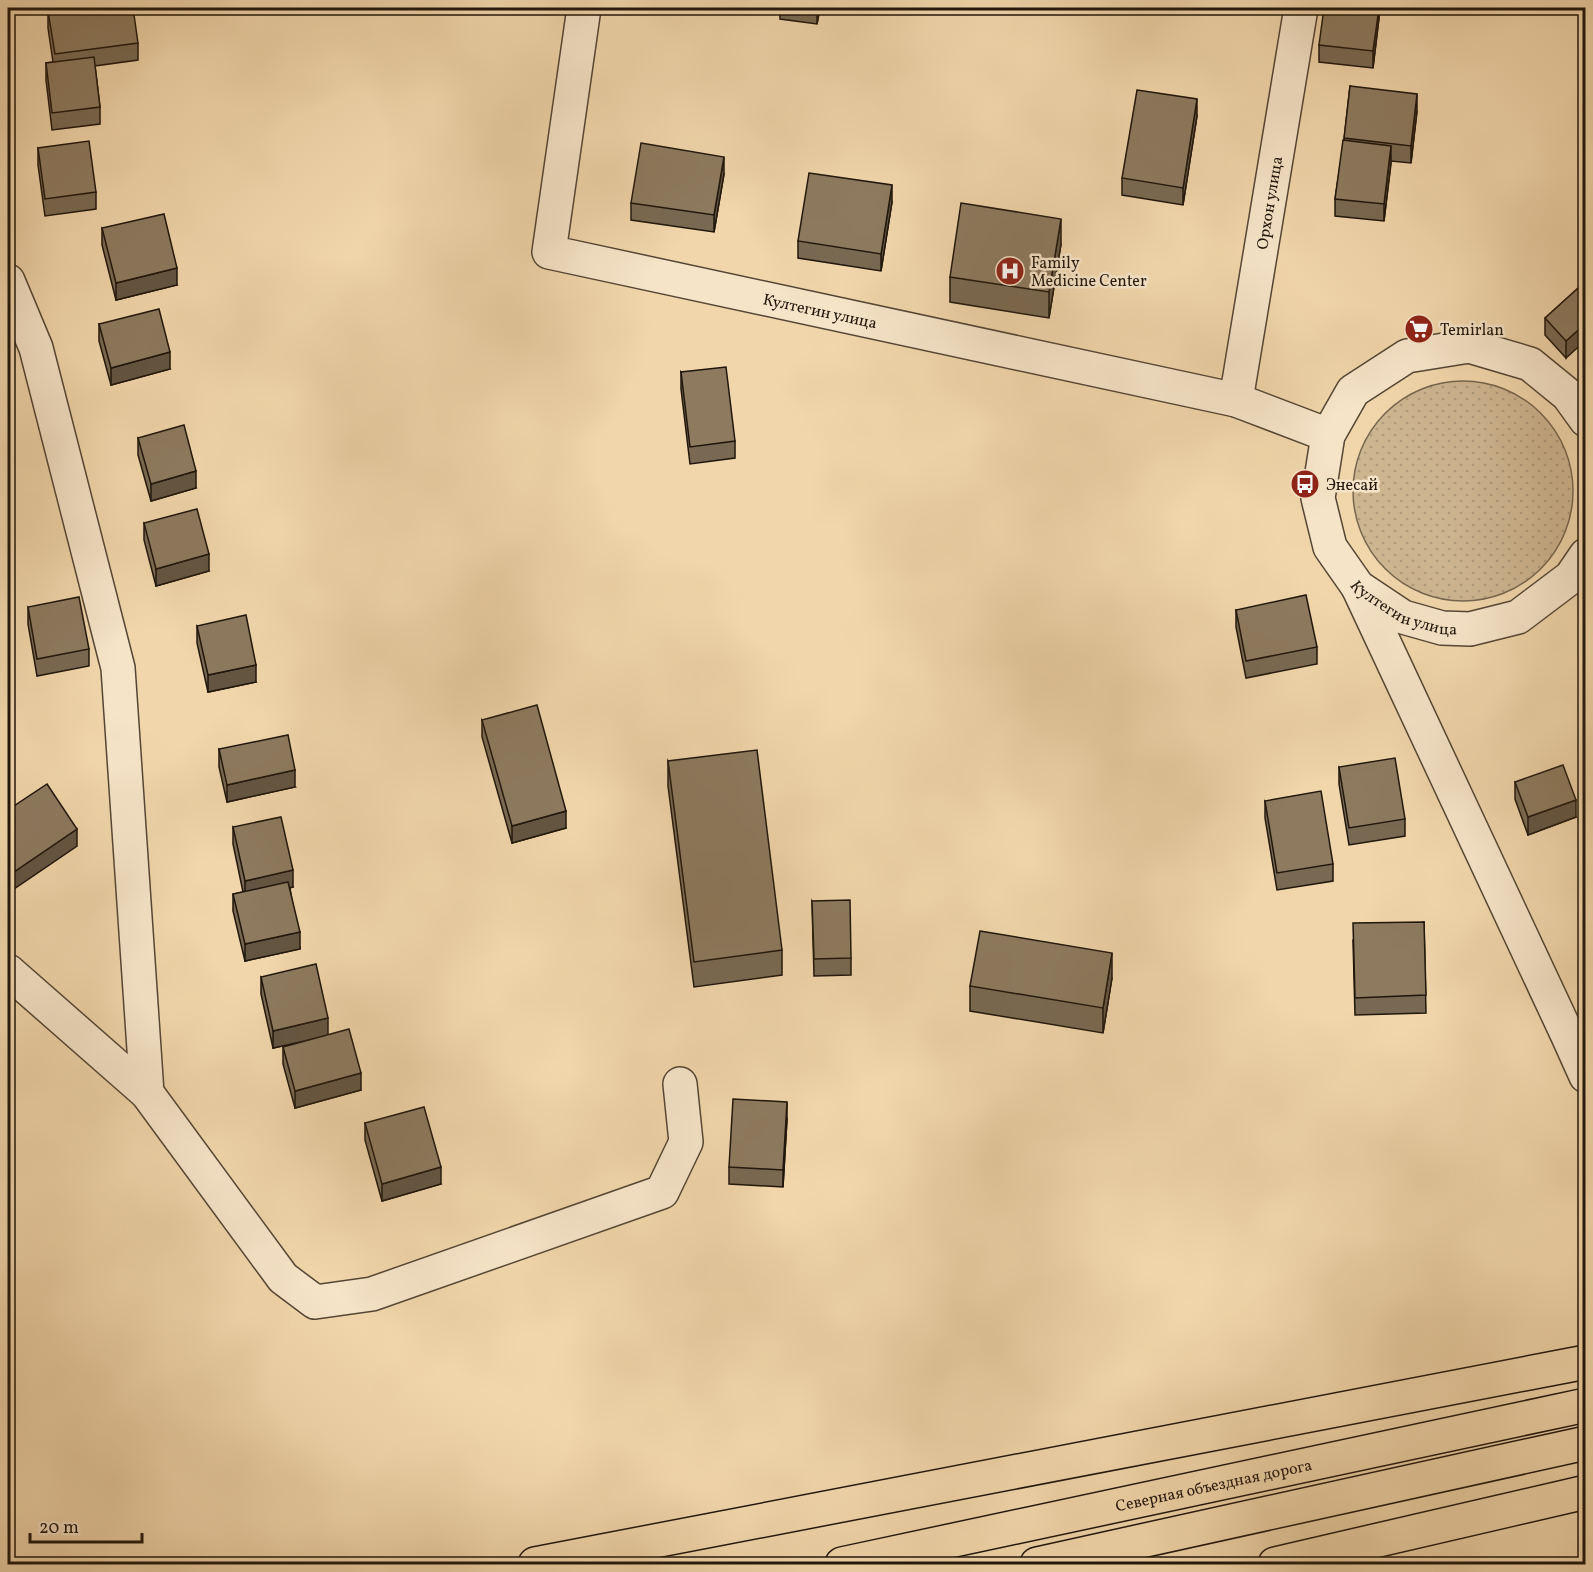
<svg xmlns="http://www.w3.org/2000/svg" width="1593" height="1572" font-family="Vollkorn,serif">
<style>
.grass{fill:url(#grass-dots);stroke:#76664e;stroke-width:1.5}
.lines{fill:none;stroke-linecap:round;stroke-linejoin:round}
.minor-casing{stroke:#544634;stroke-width:36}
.highway-casing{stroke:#20160c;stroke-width:36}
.minor{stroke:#f6e4c8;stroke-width:33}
.highway{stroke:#f1d6ab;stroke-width:33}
.wall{fill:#796952;stroke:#20160c;stroke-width:1.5}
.shaded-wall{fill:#635542;stroke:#20160c;stroke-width:1.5}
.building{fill:#8d7a5f;stroke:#20160c;stroke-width:1.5}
.labels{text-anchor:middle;stroke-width:5;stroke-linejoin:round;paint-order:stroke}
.street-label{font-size:16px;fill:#20160c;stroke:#f6e4c8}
.poi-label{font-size:16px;fill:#20160c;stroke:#f6e4c8;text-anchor:start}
</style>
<defs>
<pattern id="grass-dots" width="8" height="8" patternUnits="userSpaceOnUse" patternTransform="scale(1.5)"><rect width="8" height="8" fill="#cdb590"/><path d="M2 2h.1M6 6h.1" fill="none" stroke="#b09b7b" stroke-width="1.8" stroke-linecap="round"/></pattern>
</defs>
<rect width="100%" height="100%" fill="#f1d6ab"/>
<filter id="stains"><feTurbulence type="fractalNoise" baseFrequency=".00333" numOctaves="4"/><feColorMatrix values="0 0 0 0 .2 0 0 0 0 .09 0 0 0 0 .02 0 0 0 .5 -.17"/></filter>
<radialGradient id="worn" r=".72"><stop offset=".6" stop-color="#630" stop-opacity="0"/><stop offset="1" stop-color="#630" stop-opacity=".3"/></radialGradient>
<circle class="grass" cx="1463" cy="491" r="110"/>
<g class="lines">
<g class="minor-casing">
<g id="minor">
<path id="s1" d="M 584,8 L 549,252 L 1236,400 L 1328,435"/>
<path d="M 8,281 L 36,348 L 118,668 L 147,1093 L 283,1278 L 315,1302 L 372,1294 L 662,1192 L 686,1142 L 680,1084"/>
<path id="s2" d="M 1236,400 L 1301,8"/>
<path id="s3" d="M 1586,420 L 1568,395 L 1530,364 L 1469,346 L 1407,356 L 1353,391 L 1328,435 L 1318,498 L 1330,547 L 1358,587 L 1403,617 L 1442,628 L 1470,629 L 1518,617 L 1571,577 L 1586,555"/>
<path d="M 1358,587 L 1568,1036 L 1586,1076"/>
<path d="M 8,971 L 147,1093"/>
</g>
</g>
<g class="highway-casing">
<g id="highway">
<path d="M 535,1564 L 1586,1362"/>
<path id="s4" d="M 842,1564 L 1586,1405"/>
<path d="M 1037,1564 L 1586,1443"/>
<path d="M 1275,1564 L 1586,1492"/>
</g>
</g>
<use href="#minor" class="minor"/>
<use href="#highway" class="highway"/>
</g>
<g class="wall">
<path d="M 780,8 L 820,8 L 817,24 L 780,19 Z"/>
<path d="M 1379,8 L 1379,18 L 1373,68 L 1319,62 L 1319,45 Z"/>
<path d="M 48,11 L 138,43 L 138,60 L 95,66 L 100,107 L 100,124 L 52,130 L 46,80 L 46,63 L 53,62 L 48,28 Z"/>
<path d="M 1350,86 L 1417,111 L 1411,163 L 1391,161 L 1384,221 L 1335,216 L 1335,199 L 1344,140 Z"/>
<path d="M 1197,116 L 1183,205 L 1122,195 L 1122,178 Z"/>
<path d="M 38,148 L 96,192 L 96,209 L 45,216 L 38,165 Z"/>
<path d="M 724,174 L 714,232 L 631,220 L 631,203 Z"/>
<path d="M 892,202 L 881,271 L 798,258 L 798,241 Z"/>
<path d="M 102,228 L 177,285 L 116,300 L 102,245 Z"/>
<path d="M 1061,244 L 1049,318 L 950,302 L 950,277 Z"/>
<path d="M 1586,281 L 1566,358 L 1545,335 L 1545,318 Z"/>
<path d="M 99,324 L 170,369 L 111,385 L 99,341 Z"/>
<path d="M 681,372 L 735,441 L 735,458 L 690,464 L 681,389 Z"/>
<path d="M 138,438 L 196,488 L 151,501 L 138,455 Z"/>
<path d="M 144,523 L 209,571 L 156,586 L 144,540 Z"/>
<path d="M 28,607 L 89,649 L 89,666 L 37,676 L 28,624 Z"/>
<path d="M 1236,610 L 1317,647 L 1317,664 L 1246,678 L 1236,627 Z"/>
<path d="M 197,626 L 256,682 L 208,692 L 197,643 Z"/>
<path d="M 482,720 L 566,828 L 512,843 L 482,737 Z"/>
<path d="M 219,749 L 295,787 L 227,802 L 219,767 Z"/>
<path d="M 668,761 L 782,950 L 782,975 L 694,987 L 668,786 Z"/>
<path d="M 1339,767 L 1405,819 L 1405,836 L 1349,845 L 1339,784 Z"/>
<path d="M 1515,782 L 1576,817 L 1528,835 L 1515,799 Z"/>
<path d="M 1265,801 L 1333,864 L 1333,881 L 1277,890 L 1265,818 Z"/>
<path d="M 233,827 L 293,887 L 290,888 L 300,949 L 245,961 L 233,911 L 233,894 L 243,892 L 233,844 Z"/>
<path d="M 812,901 L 851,958 L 851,975 L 814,976 Z"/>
<path d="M 1424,922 L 1426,1013 L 1355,1015 L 1353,940 Z"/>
<path d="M 261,977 L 328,1035 L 361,1090 L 295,1108 L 283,1064 L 283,1047 L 313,1039 L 273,1048 L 261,994 Z"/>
<path d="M 1112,978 L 1103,1033 L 970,1011 L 970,986 Z"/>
<path d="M 787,1119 L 783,1187 L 729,1184 L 729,1167 Z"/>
<path d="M 365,1123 L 441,1184 L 382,1201 L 365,1140 Z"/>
</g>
<g class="shaded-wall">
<path d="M 817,8 L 820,8 L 817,24 Z"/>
<path d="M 1379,8 L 1379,18 L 1373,68 L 1373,51 Z"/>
<path d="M 1417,94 L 1417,111 L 1411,163 L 1411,146 Z"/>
<path d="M 1197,99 L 1197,116 L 1183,205 L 1183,188 Z"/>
<path d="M 1391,146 L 1391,164 L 1384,221 L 1384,204 Z"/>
<path d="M 724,157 L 724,174 L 714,232 L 714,215 Z"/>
<path d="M 892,185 L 892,202 L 881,271 L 881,254 Z"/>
<path d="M 1061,219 L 1061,244 L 1049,318 L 1049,292 Z"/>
<path d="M 177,268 L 177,285 L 116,300 L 116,283 Z"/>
<path d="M 1586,323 L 1586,340 L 1566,358 L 1566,341 Z"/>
<path d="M 170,352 L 170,369 L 111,385 L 111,368 Z"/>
<path d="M 196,471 L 196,488 L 151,501 L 151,484 Z"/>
<path d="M 209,554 L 209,571 L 156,586 L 156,569 Z"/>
<path d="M 256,665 L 256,682 L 208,692 L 208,675 Z"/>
<path d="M 295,770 L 295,787 L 227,802 L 227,785 Z"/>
<path d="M 1576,800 L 1576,817 L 1528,835 L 1528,817 Z"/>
<path d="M 566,811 L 566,828 L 512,843 L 512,826 Z"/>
<path d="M 77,829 L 77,846 L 8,893 L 8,876 Z"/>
<path d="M 293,870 L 293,887 L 245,898 L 245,881 Z"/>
<path d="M 300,932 L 300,949 L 245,961 L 245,944 Z"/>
<path d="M 1112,953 L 1112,978 L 1103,1033 L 1103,1008 Z"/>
<path d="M 328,1018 L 328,1036 L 273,1048 L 273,1031 Z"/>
<path d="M 361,1073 L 361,1090 L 295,1108 L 295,1091 Z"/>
<path d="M 787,1102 L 787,1119 L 783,1187 L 783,1170 Z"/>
<path d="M 441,1167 L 441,1184 L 382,1201 L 382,1184 Z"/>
</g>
<g class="building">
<path d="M 74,8 L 133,8 L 138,43 L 55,54 L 48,11 Z"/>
<path d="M 1324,8 L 1379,8 L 1373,51 L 1319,45 Z"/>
<path d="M 94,57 L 100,107 L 52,113 L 46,63 Z"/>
<path d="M 1350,86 L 1417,94 L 1411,146 L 1344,138 Z"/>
<path d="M 1137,90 L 1197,99 L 1183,188 L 1122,178 Z"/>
<path d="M 1343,140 L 1391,146 L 1384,204 L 1335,199 Z"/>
<path d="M 89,141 L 96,192 L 45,199 L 38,148 Z"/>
<path d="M 641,143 L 724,157 L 714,215 L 631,203 Z"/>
<path d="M 809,173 L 892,185 L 881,254 L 798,241 Z"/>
<path d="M 961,203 L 1061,219 L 1049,292 L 950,277 Z"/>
<path d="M 164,214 L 177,268 L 116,283 L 102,228 Z"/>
<path d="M 1586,281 L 1586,323 L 1566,341 L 1545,318 Z"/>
<path d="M 159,309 L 170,352 L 111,368 L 99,324 Z"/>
<path d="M 726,367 L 735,441 L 690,447 L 681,372 Z"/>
<path d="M 184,425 L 196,471 L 151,484 L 138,438 Z"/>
<path d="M 197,509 L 209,554 L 156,569 L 144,523 Z"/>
<path d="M 1306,595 L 1317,647 L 1246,661 L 1236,610 Z"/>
<path d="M 79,597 L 89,649 L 37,659 L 28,607 Z"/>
<path d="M 246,615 L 256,665 L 208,675 L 197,626 Z"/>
<path d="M 537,705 L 566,811 L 512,826 L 482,720 Z"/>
<path d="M 288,735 L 295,770 L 227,785 L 219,749 Z"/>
<path d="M 757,750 L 782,950 L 694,962 L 668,761 Z"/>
<path d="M 1395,758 L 1405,819 L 1349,828 L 1339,767 Z"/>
<path d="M 1563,765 L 1576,800 L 1528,817 L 1515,782 Z"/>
<path d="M 47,784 L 77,829 L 8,876 L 8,810 Z"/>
<path d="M 1321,791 L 1333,864 L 1277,873 L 1265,801 Z"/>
<path d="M 281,817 L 293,870 L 245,881 L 233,827 Z"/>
<path d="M 288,882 L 300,932 L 245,944 L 233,894 Z"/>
<path d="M 850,900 L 851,958 L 814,959 L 812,901 Z"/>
<path d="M 1424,922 L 1426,995 L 1355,998 L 1353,923 Z"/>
<path d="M 980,931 L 1112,953 L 1103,1008 L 970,986 Z"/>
<path d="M 316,964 L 328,1018 L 273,1031 L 261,977 Z"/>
<path d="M 349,1029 L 361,1073 L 295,1091 L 283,1047 Z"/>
<path d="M 733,1099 L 787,1102 L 783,1170 L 729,1167 Z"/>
<path d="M 424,1107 L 441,1167 L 382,1184 L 365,1123 Z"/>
</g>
<defs>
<g id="hospital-disc" transform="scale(1.5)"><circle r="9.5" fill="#8f2418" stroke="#f6e4c8"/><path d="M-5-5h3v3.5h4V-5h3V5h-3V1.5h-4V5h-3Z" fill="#fff"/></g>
<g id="supermarket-disc" transform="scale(1.5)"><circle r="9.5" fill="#8f2418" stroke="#f6e4c8"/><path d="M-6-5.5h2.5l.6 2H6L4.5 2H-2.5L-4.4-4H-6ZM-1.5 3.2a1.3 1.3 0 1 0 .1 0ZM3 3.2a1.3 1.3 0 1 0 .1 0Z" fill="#fff"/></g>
<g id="bus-disc" transform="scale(1.5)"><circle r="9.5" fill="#8f2418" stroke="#f6e4c8"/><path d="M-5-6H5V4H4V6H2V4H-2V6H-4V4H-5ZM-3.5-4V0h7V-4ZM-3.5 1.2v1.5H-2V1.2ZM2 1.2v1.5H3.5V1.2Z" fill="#fff"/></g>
</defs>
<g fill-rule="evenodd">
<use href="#hospital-disc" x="1010" y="271"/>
<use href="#supermarket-disc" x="1419" y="329"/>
<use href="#bus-disc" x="1305" y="484"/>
</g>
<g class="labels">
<g class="street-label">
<text dy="6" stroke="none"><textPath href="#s2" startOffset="200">Орхон улица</textPath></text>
<text dy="6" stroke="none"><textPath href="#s1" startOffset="524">Култегин улица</textPath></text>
<text dy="6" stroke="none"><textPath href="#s3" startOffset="536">Култегин улица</textPath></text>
<text dy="6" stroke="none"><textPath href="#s4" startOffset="380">Северная объездная дорога</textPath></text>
</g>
<g class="poi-label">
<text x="1031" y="268">Family<tspan x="1031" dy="18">Medicine Center</tspan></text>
<text x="1440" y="335">Temirlan</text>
<text x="1326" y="490">Энесай</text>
</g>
</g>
<rect width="1593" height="1572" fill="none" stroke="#f1d6ab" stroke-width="30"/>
<rect x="9" y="9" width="1575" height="1554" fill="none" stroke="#20160c" stroke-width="3"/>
<rect x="15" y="15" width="1563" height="1542" fill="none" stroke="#20160c" stroke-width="1.5"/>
<path d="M30 1533v9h112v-9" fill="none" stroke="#20160c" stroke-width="3"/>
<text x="39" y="1533" font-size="18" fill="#20160c" stroke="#f6e4c8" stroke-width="4.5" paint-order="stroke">20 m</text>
<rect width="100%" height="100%" filter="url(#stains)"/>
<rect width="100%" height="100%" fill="url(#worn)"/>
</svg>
